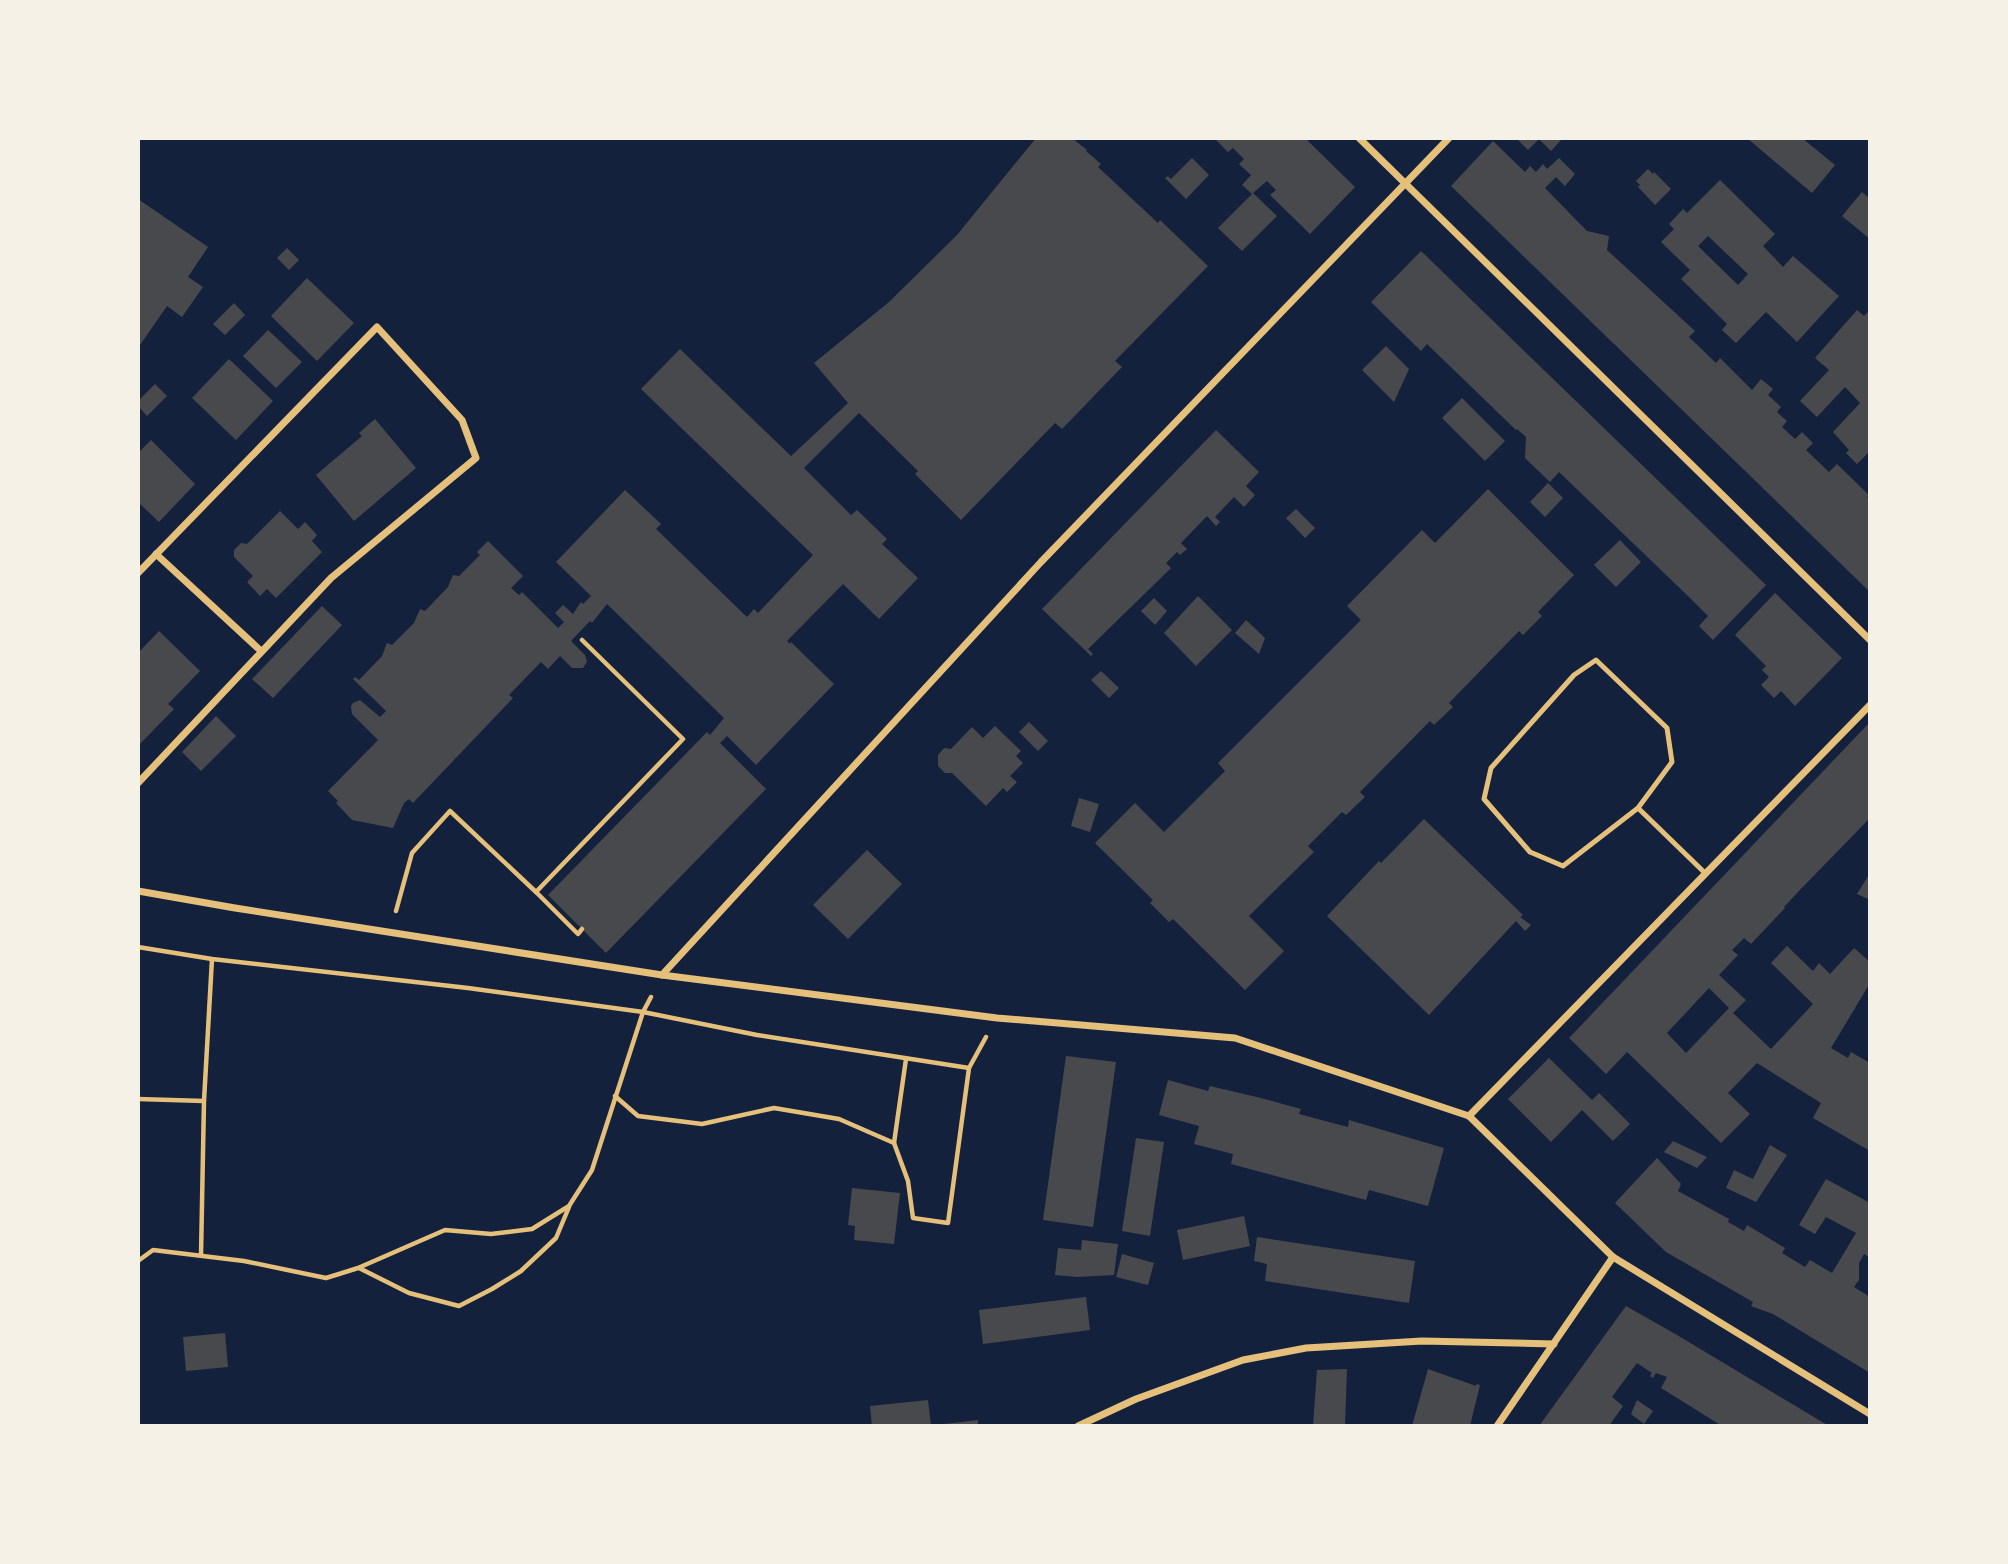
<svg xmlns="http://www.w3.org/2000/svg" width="2008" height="1564" font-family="'Archivo Narrow',sans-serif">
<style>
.building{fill:#48494c;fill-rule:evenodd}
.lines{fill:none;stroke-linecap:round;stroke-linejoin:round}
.path{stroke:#e5c07b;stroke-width:4.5}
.service{stroke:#e5c07b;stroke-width:5}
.minor{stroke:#e5c07b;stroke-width:7}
</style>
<rect width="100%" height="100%" fill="#14213d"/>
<g class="building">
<path d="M 1036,138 L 1072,138 L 1087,150 L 1086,151 L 1101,164 L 1098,167 L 1158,223 L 1160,220 L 1208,266 L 1115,361 L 1122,367 L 1062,429 L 1055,423 L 961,520 L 915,474 L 918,471 L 859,413 L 804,468 L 851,515 L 857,510 L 887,539 L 882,544 L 918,578 L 879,619 L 843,584 L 787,641 L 790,644 L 791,642 L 834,684 L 756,765 L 727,736 L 720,743 L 766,789 L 606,953 L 548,895 L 707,732 L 710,735 L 724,718 L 607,604 L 592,623 L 590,621 L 571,641 L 585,655 L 587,662 L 583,668 L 572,668 L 560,656 L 548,669 L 541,662 L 509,695 L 513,698 L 413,803 L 409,799 L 404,803 L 393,828 L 352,820 L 336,803 L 338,801 L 328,791 L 378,740 L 352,714 L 351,706 L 353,703 L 360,700 L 380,717 L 386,711 L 353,679 L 355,677 L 359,680 L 382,656 L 387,643 L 392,645 L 414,623 L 420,609 L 425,611 L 448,587 L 453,575 L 459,576 L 480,555 L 477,552 L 488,541 L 523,576 L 511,588 L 519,595 L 522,592 L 558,628 L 564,622 L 555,613 L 563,605 L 573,614 L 581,602 L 583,604 L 591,596 L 556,562 L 625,490 L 661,524 L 656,529 L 747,617 L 754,609 L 758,613 L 813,555 L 641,389 L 680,349 L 791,456 L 848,403 L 814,363 L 889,302 L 957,235 Z"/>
<path d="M 1214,138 L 1305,138 L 1355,187 L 1310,234 L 1270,195 L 1276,190 L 1267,181 L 1253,193 L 1277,216 L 1242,251 L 1218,228 L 1252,194 L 1242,185 L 1251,175 L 1239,164 L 1244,159 L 1233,148 L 1228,152 Z"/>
<path d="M 1516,138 L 1563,138 L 1551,151 L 1539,139 L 1528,150 Z"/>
<path d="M 1747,138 L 1802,138 L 1835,165 L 1812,193 Z"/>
<path d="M 1493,141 L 1525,172 L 1530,166 L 1536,172 L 1543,164 L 1547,169 L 1559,158 L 1575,174 L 1565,186 L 1556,177 L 1545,188 L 1587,231 L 1609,236 L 1607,250 L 1695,331 L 1689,337 L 1716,363 L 1720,358 L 1752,390 L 1761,379 L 1773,389 L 1768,395 L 1781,407 L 1777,412 L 1787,421 L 1782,427 L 1795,439 L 1802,432 L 1813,443 L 1806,450 L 1829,472 L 1837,464 L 1869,495 L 1867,497 L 1870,500 L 1870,592 L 1451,186 Z"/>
<path d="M 1192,158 L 1209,175 L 1186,199 L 1165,178 L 1168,176 L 1171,179 Z"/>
<path d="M 1648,169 L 1653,174 L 1654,172 L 1671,189 L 1655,205 L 1638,187 L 1640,185 L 1636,181 Z"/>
<path d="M 1720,180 L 1775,234 L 1763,246 L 1783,267 L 1793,256 L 1839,296 L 1797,342 L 1766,312 L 1736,343 L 1722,330 L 1727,324 L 1681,279 L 1690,270 L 1661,242 L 1674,229 L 1669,224 L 1683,209 L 1687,213 ZM 1708,236 L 1748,274 L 1738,285 L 1698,246 Z"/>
<path d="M 1862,192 L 1870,199 L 1870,239 L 1842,216 Z"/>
<path d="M 138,199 L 208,247 L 188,277 L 203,287 L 182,317 L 167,306 L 138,348 Z"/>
<path d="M 287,248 L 299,260 L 289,270 L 277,258 Z"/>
<path d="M 1421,251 L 1766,585 L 1713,640 L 1699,626 L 1708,616 L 1690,598 L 1559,472 L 1550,482 L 1525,458 L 1526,437 L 1517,429 L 1516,430 L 1427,344 L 1421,351 L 1371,302 Z"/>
<path d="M 307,278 L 354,323 L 317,361 L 271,316 Z"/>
<path d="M 234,303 L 245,315 L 225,335 L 213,324 Z"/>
<path d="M 1857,310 L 1864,316 L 1870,310 L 1870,451 L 1857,464 L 1846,453 L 1849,450 L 1833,432 L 1860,403 L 1845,387 L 1817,417 L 1800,401 L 1829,370 L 1815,358 Z"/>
<path d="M 268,330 L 302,362 L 276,388 L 243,356 Z"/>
<path d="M 1386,346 L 1409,369 L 1394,402 L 1362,370 Z"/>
<path d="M 229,359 L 273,401 L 236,440 L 192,398 Z"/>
<path d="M 155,384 L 167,396 L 147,416 L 138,406 L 138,401 Z"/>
<path d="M 1462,398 L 1505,441 L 1485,461 L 1442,418 Z"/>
<path d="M 375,419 L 416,468 L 354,521 L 316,475 L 362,436 L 359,433 Z"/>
<path d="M 1216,430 L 1259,472 L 1246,486 L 1255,495 L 1244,507 L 1234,497 L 1215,517 L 1220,522 L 1216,526 L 1207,516 L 1181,543 L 1187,549 L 1180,555 L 1177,552 L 1166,563 L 1171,568 L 1088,649 L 1093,654 L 1091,656 L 1042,609 Z"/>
<path d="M 151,440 L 195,484 L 159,522 L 138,502 L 138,453 Z"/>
<path d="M 1548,483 L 1563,498 L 1545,517 L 1530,502 Z"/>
<path d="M 1488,489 L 1574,575 L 1538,612 L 1542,616 L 1523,635 L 1519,631 L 1449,703 L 1453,707 L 1434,725 L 1430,721 L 1360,792 L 1365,797 L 1346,815 L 1342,812 L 1308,846 L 1314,852 L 1249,916 L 1284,951 L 1245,990 L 1173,919 L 1169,922 L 1150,903 L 1153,900 L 1095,843 L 1135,803 L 1164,832 L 1225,771 L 1218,763 L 1361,620 L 1347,606 L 1422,530 L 1435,543 Z"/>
<path d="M 1296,509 L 1315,528 L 1305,538 L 1286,518 Z"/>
<path d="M 280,511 L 298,529 L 305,522 L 317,535 L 312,541 L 322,552 L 276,598 L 267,589 L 260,596 L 247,582 L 253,576 L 234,557 L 234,550 L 241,543 L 247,544 Z"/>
<path d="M 1620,540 L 1641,562 L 1616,587 L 1594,565 Z"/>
<path d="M 1775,593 L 1842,658 L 1795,706 L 1781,691 L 1774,698 L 1761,685 L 1769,677 L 1762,670 L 1766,666 L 1735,635 Z"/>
<path d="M 1198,596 L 1232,630 L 1196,666 L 1164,633 Z"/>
<path d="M 1154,598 L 1167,611 L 1155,625 L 1141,611 Z"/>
<path d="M 322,606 L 342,625 L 273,698 L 252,679 Z"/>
<path d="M 1246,620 L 1265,638 L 1259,654 L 1235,633 Z"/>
<path d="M 159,631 L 200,671 L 168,704 L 174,709 L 138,746 L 138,653 Z"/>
<path d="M 1101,671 L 1119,688 L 1109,698 L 1091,680 Z"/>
<path d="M 216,716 L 236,736 L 201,771 L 182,752 Z"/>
<path d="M 1029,722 L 1048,741 L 1038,751 L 1019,732 Z"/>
<path d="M 1870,722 L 1870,818 L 1796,894 L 1784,907 L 1785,908 L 1751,944 L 1744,938 L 1732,950 L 1738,955 L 1719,975 L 1746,1000 L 1733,1013 L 1771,1049 L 1813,1004 L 1771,963 L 1787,946 L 1813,971 L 1819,963 L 1830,974 L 1854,948 L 1870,962 L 1870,983 L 1831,1048 L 1848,1058 L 1851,1052 L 1870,1063 L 1870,1151 L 1813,1118 L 1821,1103 L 1757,1063 L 1728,1093 L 1750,1114 L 1721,1143 L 1627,1052 L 1606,1074 L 1569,1038 ZM 1709,988 L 1729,1008 L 1686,1053 L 1667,1033 Z"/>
<path d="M 995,726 L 1021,751 L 1016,756 L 1023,763 L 1010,776 L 1017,782 L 1007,792 L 1003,788 L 986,806 L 952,773 L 945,773 L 938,766 L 938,755 L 944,748 L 951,749 L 972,727 L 983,738 Z"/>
<path d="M 1079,798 L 1099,804 L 1090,832 L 1071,826 Z"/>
<path d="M 1424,819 L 1523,915 L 1520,917 L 1531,925 L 1525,931 L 1516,921 L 1429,1015 L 1327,916 L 1379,861 L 1381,863 Z"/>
<path d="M 867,850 L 902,884 L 848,939 L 813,905 Z"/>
<path d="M 1870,873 L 1870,900 L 1857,894 Z"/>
<path d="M 1066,1056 L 1116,1062 L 1093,1227 L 1043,1220 Z"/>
<path d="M 1549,1058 L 1592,1100 L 1599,1093 L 1630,1124 L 1613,1141 L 1582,1110 L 1551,1142 L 1508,1099 Z"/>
<path d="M 1168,1080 L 1208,1091 L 1210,1086 L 1265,1099 L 1301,1109 L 1299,1114 L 1325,1121 L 1348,1127 L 1349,1120 L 1444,1148 L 1428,1206 L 1369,1190 L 1366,1200 L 1231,1164 L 1233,1154 L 1194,1144 L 1199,1126 L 1159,1115 Z"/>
<path d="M 1136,1138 L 1164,1142 L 1150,1236 L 1122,1231 Z"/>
<path d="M 1673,1141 L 1707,1157 L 1697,1168 L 1664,1152 Z"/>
<path d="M 1770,1145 L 1787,1155 L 1756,1202 L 1726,1188 L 1734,1170 L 1753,1179 Z"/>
<path d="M 1657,1158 L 1681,1184 L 1678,1191 L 1729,1219 L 1728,1222 L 1744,1231 L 1747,1225 L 1785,1248 L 1782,1253 L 1805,1267 L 1810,1260 L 1832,1273 L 1856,1233 L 1826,1217 L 1815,1234 L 1799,1225 L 1826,1179 L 1870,1203 L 1870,1258 L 1864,1254 L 1859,1263 L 1859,1280 L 1854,1287 L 1870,1297 L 1870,1373 L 1773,1314 L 1751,1306 L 1753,1302 L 1666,1252 L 1615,1203 Z"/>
<path d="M 852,1188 L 900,1193 L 894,1244 L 854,1240 L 855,1226 L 848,1225 Z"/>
<path d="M 1244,1216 L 1250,1246 L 1183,1260 L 1177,1230 Z"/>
<path d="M 1257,1237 L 1415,1261 L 1409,1303 L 1265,1281 L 1267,1264 L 1254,1261 Z"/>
<path d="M 1082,1240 L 1118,1244 L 1114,1275 L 1077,1277 L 1055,1275 L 1058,1248 L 1081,1250 Z"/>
<path d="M 1122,1254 L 1154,1263 L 1148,1285 L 1116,1277 Z"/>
<path d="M 1086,1297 L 1090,1330 L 983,1344 L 979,1310 Z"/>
<path d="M 1626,1306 L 1677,1335 L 1829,1426 L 1722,1426 L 1661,1388 L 1667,1377 L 1656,1373 L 1653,1378 L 1650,1376 L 1652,1373 L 1637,1363 L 1612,1397 L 1623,1406 L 1609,1426 L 1539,1426 Z"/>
<path d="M 225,1333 L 228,1367 L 186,1371 L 183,1337 Z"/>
<path d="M 1347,1369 L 1345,1426 L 1313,1426 L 1317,1370 Z"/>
<path d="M 1428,1369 L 1476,1386 L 1476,1384 L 1480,1385 L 1470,1426 L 1412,1426 Z"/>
<path d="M 928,1400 L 931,1426 L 872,1426 L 870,1406 Z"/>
<path d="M 1637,1400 L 1653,1411 L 1644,1424 L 1631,1414 Z"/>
<path d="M 978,1420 L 978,1426 L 944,1426 L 944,1424 Z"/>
</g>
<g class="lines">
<g class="path">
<path d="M 536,892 L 578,934 L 582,929"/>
<path d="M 396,911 L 412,853 L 450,811 L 536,892 L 683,739 L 582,640"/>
<path d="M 138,947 L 212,959 L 468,988 L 643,1012 L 592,1170 L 569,1206 L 532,1229 L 491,1234 L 445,1230 L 358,1268 L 326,1278 L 244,1261 L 153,1250 L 138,1261"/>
<path d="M 651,997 L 643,1012 L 757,1035 L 969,1068 L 986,1037"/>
<path d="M 906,1059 L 894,1143 L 908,1181 L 913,1218 L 948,1223 L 969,1068"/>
<path d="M 615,1096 L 638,1116 L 702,1124 L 774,1108 L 839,1119 L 894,1143"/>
<path d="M 138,1099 L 204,1101"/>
<path d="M 201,1255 L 204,1101 L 212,959"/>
<path d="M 359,1268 L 409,1293 L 459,1306 L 492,1289 L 521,1271 L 556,1238 L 569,1207"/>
</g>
<path class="service" d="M 1638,808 L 1672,762 L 1667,728 L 1596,660 L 1574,675 L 1491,768 L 1484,799 L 1530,852 L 1563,866 L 1638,808 L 1705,873"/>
<g class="minor">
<path d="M 1359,138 L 1870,640"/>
<path d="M 156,554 L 261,651"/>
<path d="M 138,573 L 377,327 L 462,420 L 476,458 L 331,578 L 138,783"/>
<path d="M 138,891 L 235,908 L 662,975 L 997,1018 L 1235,1038 L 1469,1116 L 1613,1257 L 1870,1414"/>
<path d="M 662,975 L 1041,562 L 1449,138"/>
<path d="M 1469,1116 L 1870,705"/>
<path d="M 1078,1426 L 1136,1399 L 1243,1360 L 1306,1348 L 1422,1341 L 1554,1344"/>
<path d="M 1497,1426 L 1613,1257"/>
</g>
</g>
<rect width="2008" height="1564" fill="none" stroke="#f6f1e7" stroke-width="280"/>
</svg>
